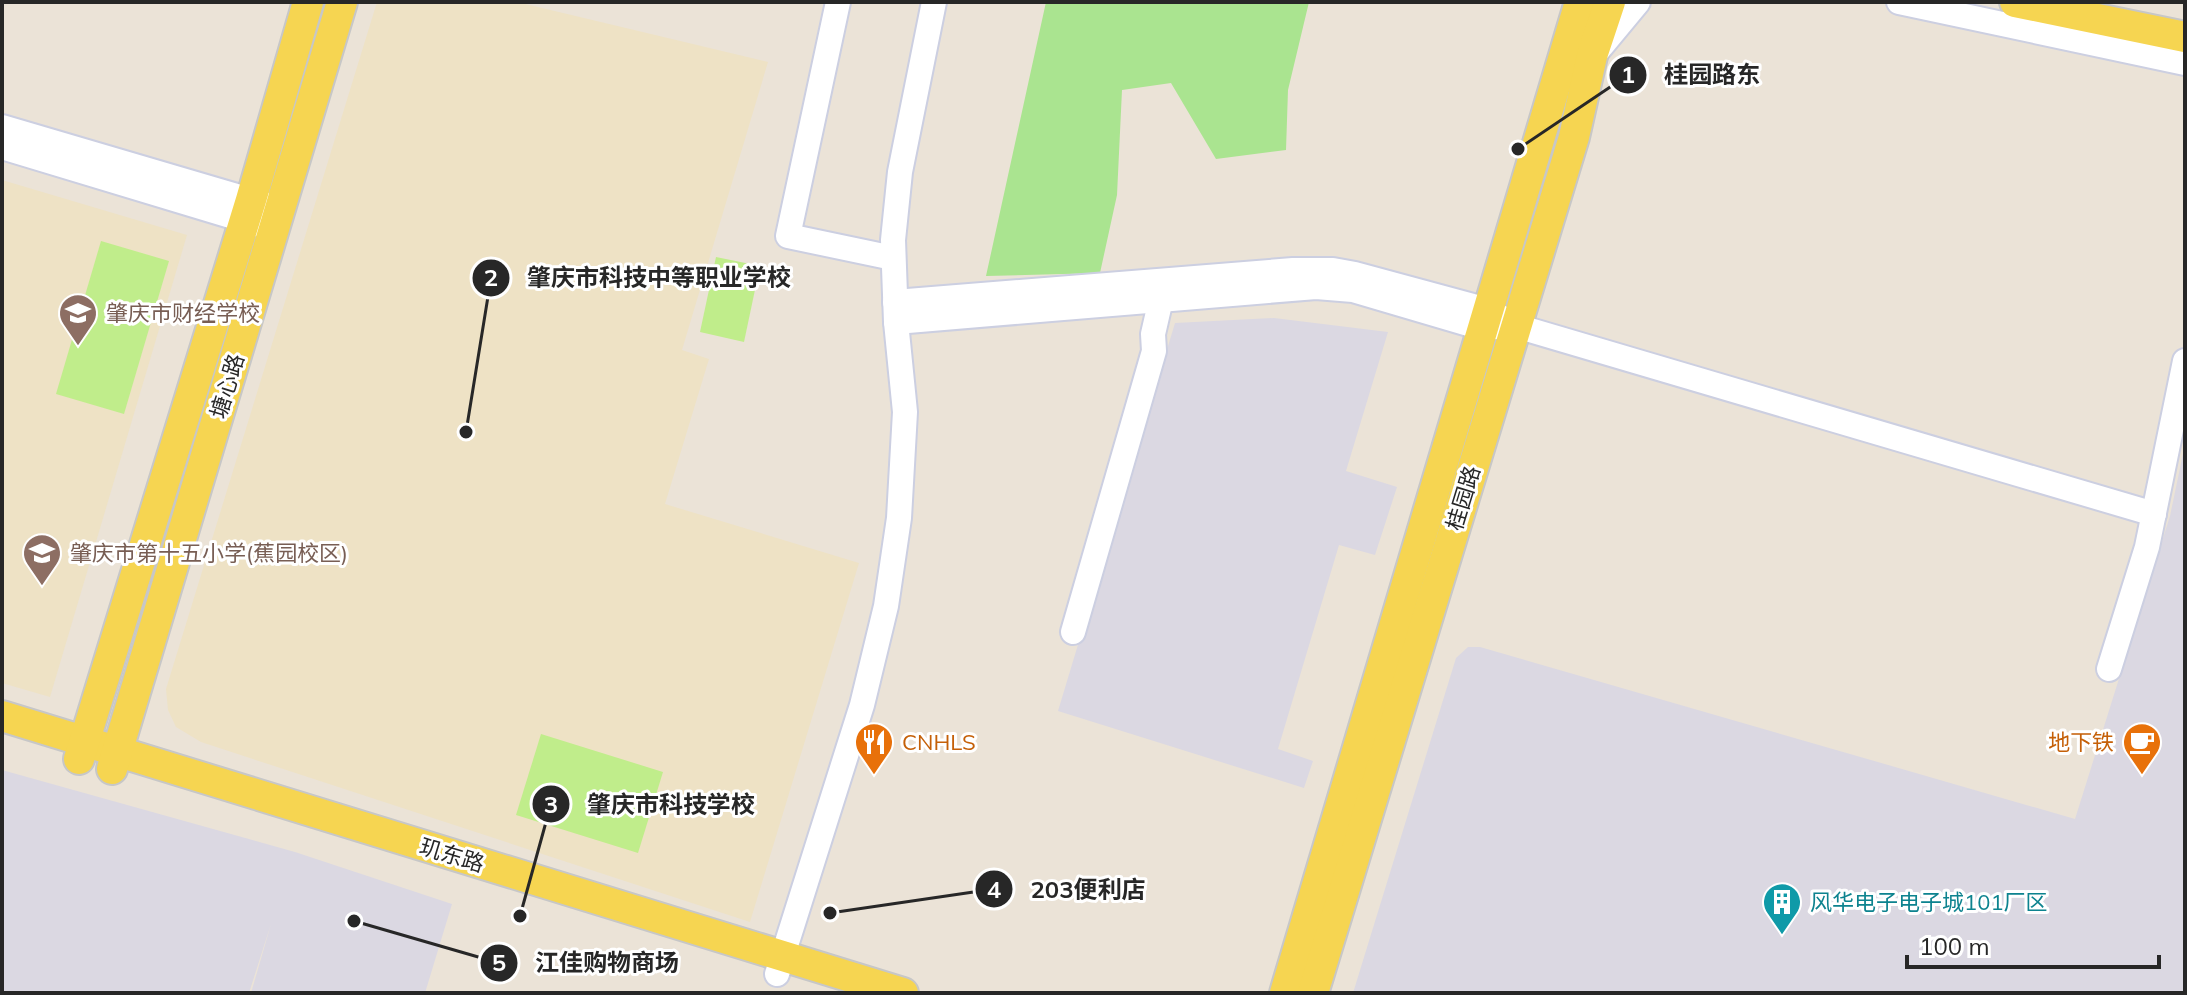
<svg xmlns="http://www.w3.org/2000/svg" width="2187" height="995" font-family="Mulish,'Noto Sans SC',sans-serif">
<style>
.industrial{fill:#dbd8e2}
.education{fill:#eee2c5}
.green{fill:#aae490}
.pitch{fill:#c0ed8b}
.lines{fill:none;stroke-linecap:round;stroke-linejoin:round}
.minor-casing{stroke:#cccfe1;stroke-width:28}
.major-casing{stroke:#c7c7c7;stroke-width:34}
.minor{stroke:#fff;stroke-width:24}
.major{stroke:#f6d551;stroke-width:30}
.labels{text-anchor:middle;stroke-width:6;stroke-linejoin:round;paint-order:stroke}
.education-label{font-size:22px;fill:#785e54;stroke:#fff;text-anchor:start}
.street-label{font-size:22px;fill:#272727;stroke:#fff}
.food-label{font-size:22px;fill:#c56008;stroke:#fff;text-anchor:start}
.culture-label{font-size:22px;fill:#0d838f;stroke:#fff;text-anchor:start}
.leader{fill:none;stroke:#272727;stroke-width:3}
.callout-dot{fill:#272727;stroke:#fff;stroke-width:3}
.mark-label{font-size:24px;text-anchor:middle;font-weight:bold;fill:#fff}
.callout-label{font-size:24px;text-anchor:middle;font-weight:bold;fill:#272727;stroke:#fff;stroke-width:6;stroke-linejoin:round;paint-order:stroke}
</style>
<rect width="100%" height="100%" fill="#ebe3d7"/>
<g class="industrial">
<path d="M 1274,318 L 1388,332 L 1346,471 L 1397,487 L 1375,555 L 1339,545 L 1278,749 L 1313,761 L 1304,788 L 1058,711 L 1175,323 Z"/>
<path d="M 2185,444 L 2185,993 L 1353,993 L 1456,658 L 1468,647 L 1480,647 L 2075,819 L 2170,516 Z"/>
<path d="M 2,770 L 295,852 L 452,904 L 425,993 L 251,993 L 271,924 L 249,993 L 2,993 Z"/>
</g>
<g class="education">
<path d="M 377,2 L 517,2 L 768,62 L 682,350 L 709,359 L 665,504 L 859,563 L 750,922 L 201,742 L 176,727 L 168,710 L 166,689 Z"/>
<path d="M 2,180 L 187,235 L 50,697 L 2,683 Z"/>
</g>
<path class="green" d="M 1046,2 L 1309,2 L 1288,90 L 1286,150 L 1216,159 L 1171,83 L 1122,90 L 1117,195 L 1100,273 L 986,276 Z"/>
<g class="pitch">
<path d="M 101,241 L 169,261 L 124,414 L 56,394 Z"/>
<path d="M 716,257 L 760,266 L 744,342 L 700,332 Z"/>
<path d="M 541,734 L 663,772 L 638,853 L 516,815 Z"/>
</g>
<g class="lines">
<g class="minor-casing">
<g id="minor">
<path d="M 838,2 L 788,236 L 893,258"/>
<path d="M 1899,2 L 2185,63"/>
<path d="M 1599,49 L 1638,2"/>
<path d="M 2,127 L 281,209"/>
<path d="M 2,147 L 260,225"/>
<path d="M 895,302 L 1293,270 L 1333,270 L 1355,274 L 1488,310 L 1516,326 L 2154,514"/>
<path d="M 896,322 L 1316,287 L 1353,290 L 1482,328 L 1497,327"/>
<path d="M 1073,632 L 1154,351 L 1153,334 L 1161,299"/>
<path d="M 2109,669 L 2147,547 L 2185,361"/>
<path d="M 777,974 L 862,705 L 886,606 L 899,518 L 905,412 L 896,322 L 893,240 L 900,172 L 934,2"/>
</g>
</g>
<g class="major-casing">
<g id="major">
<path d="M 2015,2 L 2185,37"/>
<path d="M 2,716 L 903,993"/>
<path d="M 79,759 L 251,200 L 308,2"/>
<path d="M 112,769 L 342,2"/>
<path d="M 1285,993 L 1580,2"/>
<path d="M 1313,993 L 1574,137 L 1592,56 L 1610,2"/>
</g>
</g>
<use href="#minor" class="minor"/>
<use href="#major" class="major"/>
</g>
<defs>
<g id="school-pin" transform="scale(2)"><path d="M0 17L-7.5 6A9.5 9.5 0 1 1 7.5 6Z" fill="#8d6e63" stroke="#fff"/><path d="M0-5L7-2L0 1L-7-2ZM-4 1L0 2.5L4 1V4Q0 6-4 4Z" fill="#fff"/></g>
<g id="restaurant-pin" transform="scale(2)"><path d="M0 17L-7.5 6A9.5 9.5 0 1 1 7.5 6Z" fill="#e8710a" stroke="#fff"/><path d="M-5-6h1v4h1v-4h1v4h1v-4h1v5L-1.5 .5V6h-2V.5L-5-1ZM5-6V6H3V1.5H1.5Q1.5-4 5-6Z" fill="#fff"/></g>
<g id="cafe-pin" transform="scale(2)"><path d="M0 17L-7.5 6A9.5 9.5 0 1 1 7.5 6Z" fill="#e8710a" stroke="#fff"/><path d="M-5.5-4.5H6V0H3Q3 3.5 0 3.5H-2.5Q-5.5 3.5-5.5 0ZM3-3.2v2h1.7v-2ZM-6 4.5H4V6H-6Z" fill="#fff"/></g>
<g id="building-pin" transform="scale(2)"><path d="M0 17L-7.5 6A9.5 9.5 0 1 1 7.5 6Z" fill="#0f9aa8" stroke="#fff"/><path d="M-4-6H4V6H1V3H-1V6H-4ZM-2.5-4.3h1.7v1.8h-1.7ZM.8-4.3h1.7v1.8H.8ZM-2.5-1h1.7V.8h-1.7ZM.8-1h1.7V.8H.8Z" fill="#fff"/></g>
</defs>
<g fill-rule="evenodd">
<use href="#school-pin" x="78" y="313"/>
<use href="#school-pin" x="42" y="553"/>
<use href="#restaurant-pin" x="874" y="742"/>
<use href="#cafe-pin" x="2142" y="742"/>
<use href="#building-pin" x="1782" y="902"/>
</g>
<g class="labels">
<g class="education-label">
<text x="106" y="321">肇庆市财经学校</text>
<text x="70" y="561">肇庆市第十五小学(蕉园校区)</text>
</g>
<g class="street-label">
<text transform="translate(227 386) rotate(-73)" y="8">塘心路</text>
<text transform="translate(1463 498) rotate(-73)" y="8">桂园路</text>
<text transform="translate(452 855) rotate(17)" y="8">玑东路</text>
</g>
<g class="food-label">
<text x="902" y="750">CNHLS</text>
<text x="2114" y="750" text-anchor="end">地下铁</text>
</g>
<g class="culture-label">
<text x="1810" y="910">风华电子电子城101厂区</text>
</g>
</g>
<path class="leader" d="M1518 149L1628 75M466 432L491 278M520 916L551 804M830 913L994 889M354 921L499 963"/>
<g class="callout-dot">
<circle cx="1518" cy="149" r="8"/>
<circle cx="466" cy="432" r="8"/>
<circle cx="520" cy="916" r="8"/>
<circle cx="830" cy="913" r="8"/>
<circle cx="354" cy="921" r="8"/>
<circle cx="1628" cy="75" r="20"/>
<circle cx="491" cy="278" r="20"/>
<circle cx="551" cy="804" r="20"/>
<circle cx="994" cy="889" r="20"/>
<circle cx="499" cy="963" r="20"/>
</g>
<g class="mark-label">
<text x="1628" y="83">1</text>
<text x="491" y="286">2</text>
<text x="551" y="813">3</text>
<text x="994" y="898">4</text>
<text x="499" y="971">5</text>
</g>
<g class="callout-label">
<text x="1712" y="83">桂园路东</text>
<text x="659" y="286">肇庆市科技中等职业学校</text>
<text x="671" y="813">肇庆市科技学校</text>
<text x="1088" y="898">203便利店</text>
<text x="607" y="971">江佳购物商场</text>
</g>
<rect width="2187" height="995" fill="none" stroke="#272727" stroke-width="8"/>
<path d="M1907 955v12h252v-12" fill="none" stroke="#272727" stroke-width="4"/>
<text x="1919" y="955" font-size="24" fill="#272727" stroke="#ffffff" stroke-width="6" paint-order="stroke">100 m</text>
</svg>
